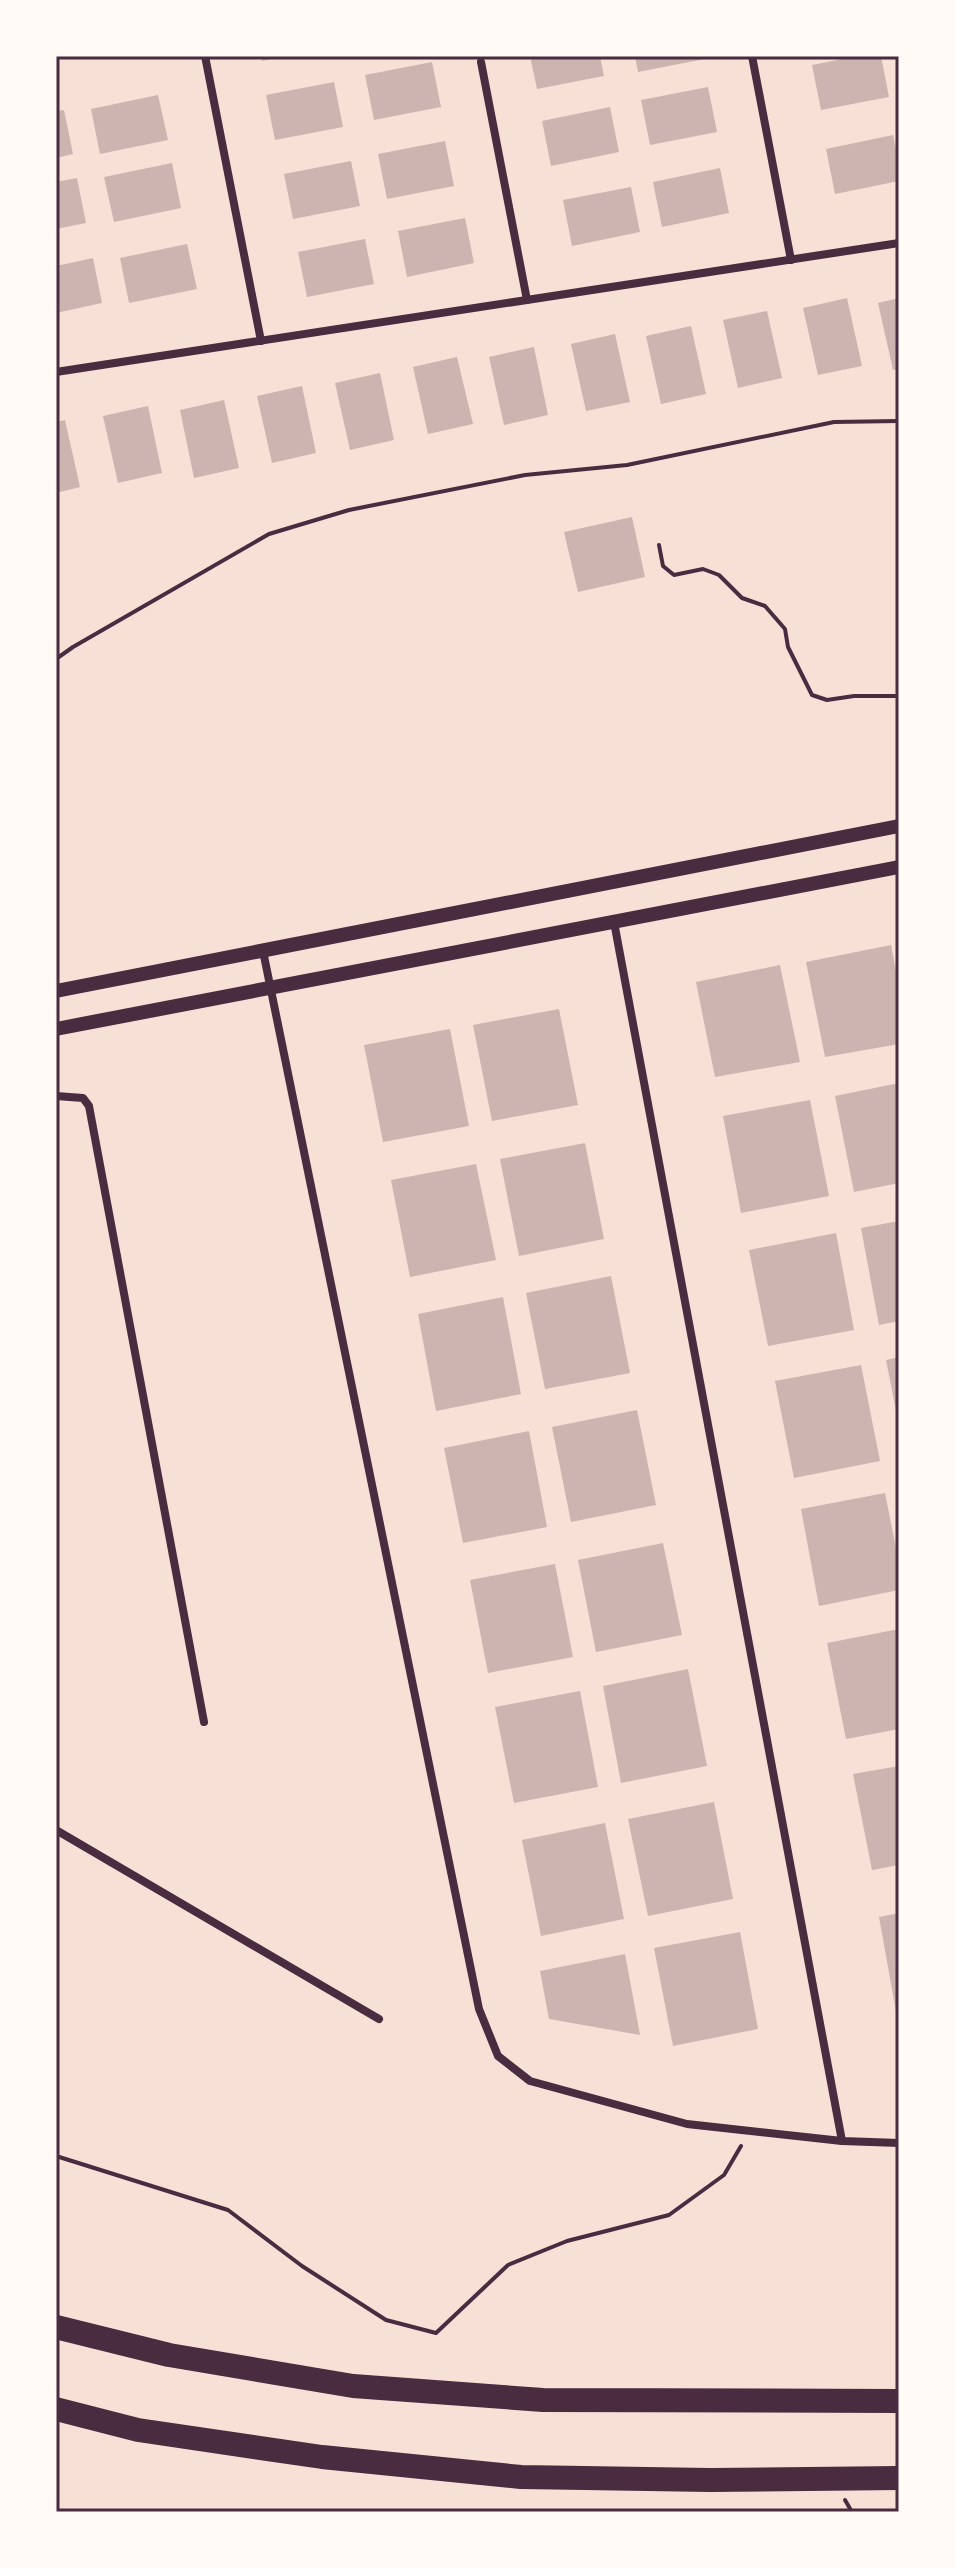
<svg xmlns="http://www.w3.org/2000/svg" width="955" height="2568" font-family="Lato,sans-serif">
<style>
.building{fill:#ccb4b1}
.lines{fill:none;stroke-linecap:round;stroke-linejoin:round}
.path{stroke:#4a2c40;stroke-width:4}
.minor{stroke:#4a2c40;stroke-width:8}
.tertiary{stroke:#4a2c40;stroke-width:14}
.motorway{stroke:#4a2c40;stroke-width:24}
.neatline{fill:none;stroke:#4a2c40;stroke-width:3}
</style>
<rect width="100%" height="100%" fill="#f7e1d7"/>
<g class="building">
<path d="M 261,56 L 280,56 L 281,57 L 262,61 Z"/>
<path d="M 530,56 L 600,56 L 604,76 L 537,89 Z"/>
<path d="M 635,56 L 705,56 L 705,59 L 638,72 Z"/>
<path d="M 857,56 L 881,56 L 889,97 L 821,110 L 812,65 Z"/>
<path d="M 432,62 L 441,107 L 374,120 L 365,75 Z"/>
<path d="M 334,82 L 343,127 L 275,140 L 266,95 Z"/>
<path d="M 708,87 L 717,132 L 650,145 L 641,100 Z"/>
<path d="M 158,95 L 168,140 L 100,154 L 91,109 Z"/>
<path d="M 610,107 L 619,152 L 551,166 L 542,121 Z"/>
<path d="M 64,110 L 73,154 L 56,158 L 56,111 Z"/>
<path d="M 893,135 L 899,164 L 899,181 L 835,194 L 826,149 Z"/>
<path d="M 445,141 L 454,186 L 387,199 L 378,154 Z"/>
<path d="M 351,161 L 360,206 L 293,219 L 284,174 Z"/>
<path d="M 172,163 L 181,208 L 114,222 L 104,177 Z"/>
<path d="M 720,168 L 729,213 L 662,227 L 653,182 Z"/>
<path d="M 77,178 L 86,223 L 56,229 L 56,182 Z"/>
<path d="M 631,187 L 640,232 L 572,246 L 563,200 Z"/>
<path d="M 465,218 L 474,263 L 407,277 L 398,231 Z"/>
<path d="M 365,239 L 374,284 L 307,297 L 298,252 Z"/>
<path d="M 187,244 L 197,289 L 129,303 L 120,258 Z"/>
<path d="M 93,258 L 102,303 L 56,313 L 56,266 Z"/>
<path d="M 847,298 L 862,366 L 818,375 L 803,308 Z"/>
<path d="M 899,298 L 899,369 L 893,370 L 878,303 Z"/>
<path d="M 767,311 L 782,378 L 738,388 L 723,320 Z"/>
<path d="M 691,326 L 706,394 L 661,404 L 646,336 Z"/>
<path d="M 615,334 L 630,402 L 586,411 L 571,344 Z"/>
<path d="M 534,347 L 548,415 L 504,425 L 489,357 Z"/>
<path d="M 457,357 L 473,424 L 428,434 L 413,367 Z"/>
<path d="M 380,373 L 394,440 L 350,450 L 335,383 Z"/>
<path d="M 302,386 L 316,453 L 272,463 L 257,396 Z"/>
<path d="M 224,400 L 239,468 L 194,478 L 180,410 Z"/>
<path d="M 148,406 L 162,473 L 118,483 L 103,416 Z"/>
<path d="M 65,420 L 80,487 L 56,493 L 56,422 Z"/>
<path d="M 632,517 L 645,577 L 578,592 L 564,532 Z"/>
<path d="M 891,945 L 899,987 L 899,1044 L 825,1057 L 806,962 Z"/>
<path d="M 780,965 L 800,1062 L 715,1077 L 696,982 Z"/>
<path d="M 559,1009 L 578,1105 L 492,1121 L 473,1025 Z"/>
<path d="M 450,1029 L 469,1126 L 383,1142 L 364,1045 Z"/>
<path d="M 899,1083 L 899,1183 L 854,1192 L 835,1096 Z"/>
<path d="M 810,1100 L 829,1196 L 741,1213 L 723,1116 Z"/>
<path d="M 585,1143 L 604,1239 L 519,1256 L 500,1159 Z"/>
<path d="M 476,1164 L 496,1260 L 410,1277 L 391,1180 Z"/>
<path d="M 899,1221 L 899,1321 L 879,1325 L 861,1228 Z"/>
<path d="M 836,1233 L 854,1330 L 768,1346 L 749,1250 Z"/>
<path d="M 611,1276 L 630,1373 L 545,1389 L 526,1293 Z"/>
<path d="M 503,1297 L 521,1394 L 436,1411 L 418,1314 Z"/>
<path d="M 899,1357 L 899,1421 L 898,1421 L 886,1360 Z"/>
<path d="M 861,1365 L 880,1461 L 794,1478 L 775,1381 Z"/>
<path d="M 637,1410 L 656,1505 L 571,1522 L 552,1427 Z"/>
<path d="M 529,1431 L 547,1527 L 463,1543 L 444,1448 Z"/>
<path d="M 885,1493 L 899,1563 L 899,1590 L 819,1606 L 801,1509 Z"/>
<path d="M 663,1543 L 682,1635 L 596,1652 L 578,1560 Z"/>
<path d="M 555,1564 L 573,1657 L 488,1673 L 470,1580 Z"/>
<path d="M 899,1629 L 899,1729 L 846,1739 L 827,1643 Z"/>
<path d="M 688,1669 L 707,1766 L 621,1783 L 603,1686 Z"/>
<path d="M 580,1691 L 598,1787 L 514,1803 L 495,1707 Z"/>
<path d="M 899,1766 L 899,1865 L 872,1870 L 853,1774 Z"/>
<path d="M 714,1802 L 733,1899 L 648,1916 L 628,1819 Z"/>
<path d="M 605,1823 L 624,1919 L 541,1936 L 522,1840 Z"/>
<path d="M 899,1913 L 899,2017 L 897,2017 L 879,1917 Z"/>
<path d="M 740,1932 L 758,2029 L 673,2046 L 654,1948 Z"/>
<path d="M 625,1954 L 640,2035 L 549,2019 L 540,1971 Z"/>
</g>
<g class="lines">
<g class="path">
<path d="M 659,545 L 663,566 L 674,575 L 703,569 L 719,575 L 742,598 L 765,606 L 785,629 L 788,647 L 812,695 L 827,700 L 854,696 L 899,696"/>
<path d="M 56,659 L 73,647 L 269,534 L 349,510 L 525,475 L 627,465 L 834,422 L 899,421"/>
<path d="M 56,2156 L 228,2210 L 302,2266 L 386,2320 L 436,2333 L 508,2265 L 567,2241 L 669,2215 L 724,2175 L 741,2146"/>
<path d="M 845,2500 L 852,2512"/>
</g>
<g class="minor">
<path d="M 205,56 L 261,341"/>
<path d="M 752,56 L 791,260"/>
<path d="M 481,62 L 527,300"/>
<path d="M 56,372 L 899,243"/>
<path d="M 614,922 L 842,2141"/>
<path d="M 263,951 L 479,2009 L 498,2056 L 530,2081 L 687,2124 L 842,2141 L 899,2143"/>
<path d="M 56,1096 L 83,1098 L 89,1106 L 204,1722"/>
<path d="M 56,1830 L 379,2019"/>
</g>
<g class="tertiary">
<path d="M 56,991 L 899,826"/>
<path d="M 56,1029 L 899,867"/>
</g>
<g class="motorway">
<path d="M 56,2327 L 169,2355 L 353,2386 L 543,2400 L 899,2401"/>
<path d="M 56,2409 L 138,2430 L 322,2457 L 521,2477 L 710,2480 L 899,2478"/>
</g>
</g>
<rect width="955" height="2568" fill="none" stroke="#fffaf5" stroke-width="116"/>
<rect x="58" y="58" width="839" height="2452" class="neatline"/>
</svg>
